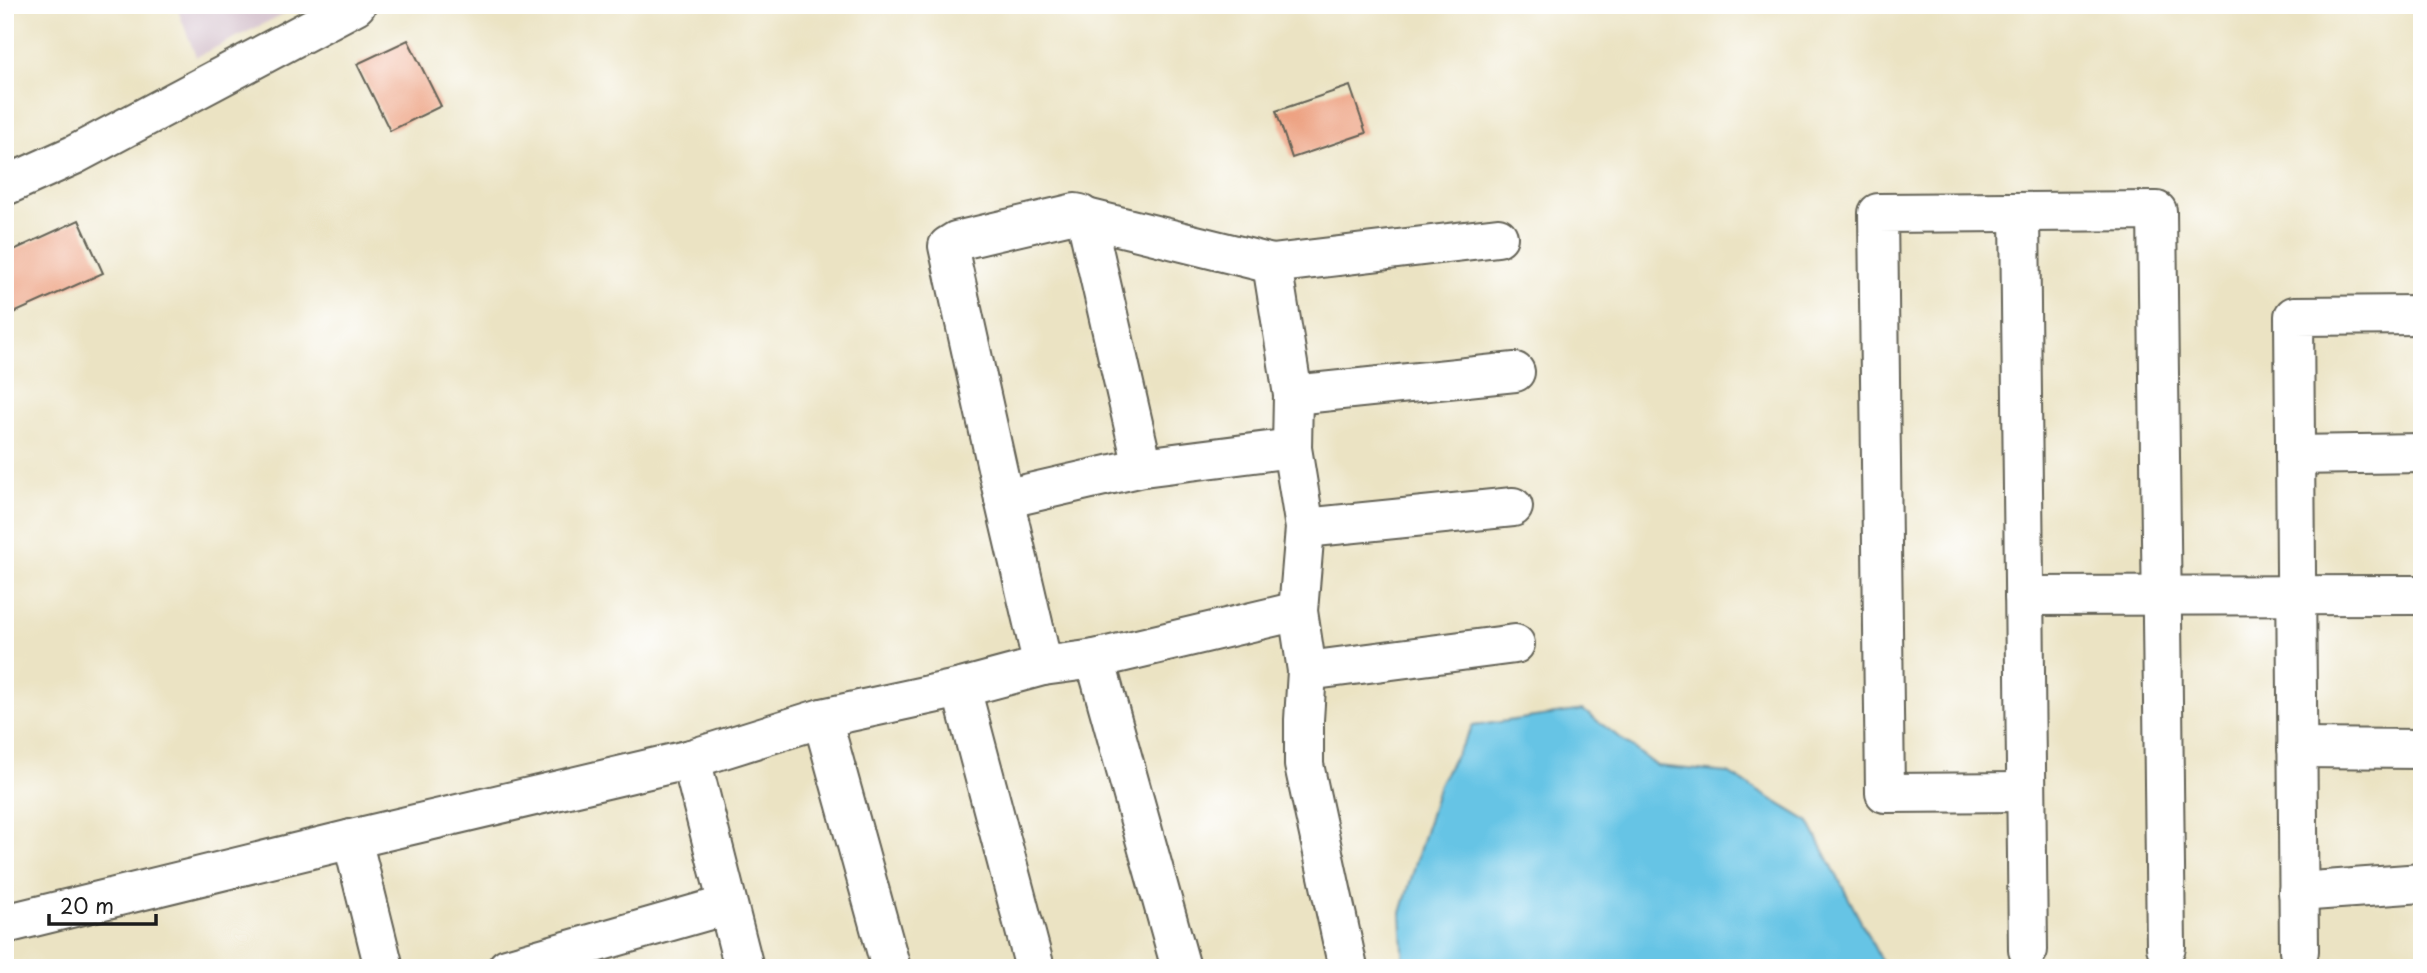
<svg xmlns="http://www.w3.org/2000/svg" width="2427" height="973" font-family="'Playpen Sans',sans-serif">
<style>
.industrial{fill:#d1bdc9}
.water{fill:#66c4e5;stroke:#417080;stroke-width:2}
.building{fill:#eda282}
.lines{fill:none;stroke-linecap:round;stroke-linejoin:round}
.minor-casing{stroke:#646256;stroke-width:42}
.primary-casing{stroke:#646256;stroke-width:42}
.minor{stroke:#fff;stroke-width:38}
.primary{stroke:#fff;stroke-width:38}
</style>
<rect width="100%" height="100%" fill="#fff"/>
<filter id="ink" filterUnits="userSpaceOnUse"><feTurbulence type="fractalNoise" baseFrequency=".0143" numOctaves="2"/><feDisplacementMap in="SourceGraphic" scale="14" xChannelSelector="R" yChannelSelector="G"/><feConvolveMatrix kernelMatrix="1 2 1 2 8 2 1 2 1" color-interpolation-filters="sRGB"/></filter>
<filter id="wash" filterUnits="userSpaceOnUse"><feTurbulence type="fractalNoise" baseFrequency=".00686" numOctaves="4" result="noise"/><feDisplacementMap in="SourceGraphic" scale="28" xChannelSelector="R" yChannelSelector="G"/><feGaussianBlur stdDeviation="1.57" result="paint"/><feColorMatrix in="noise" values="0 0 0 0 0 0 0 0 0 0 0 0 0 0 0 0 0 1.4 0 .05"/><feComposite in="paint" operator="in"/></filter>
<g filter="url(#wash)">
<rect width="100%" height="100%" fill="#ebe3c3"/>
<path class="industrial" d="M 176,5 L 302,5 L 196,57 Z"/>
<path class="water" d="M 1583,710 L 1657,766 L 1728,773 L 1809,822 L 1885,968 L 1404,968 L 1401,913 L 1439,784 L 1473,726 Z"/>
<g id="blocks">
<g class="building">
<path d="M 408,40 L 441,106 L 390,131 L 357,64 Z"/>
<path d="M 1350,86 L 1366,133 L 1292,158 L 1276,111 Z"/>
<path d="M 79,220 L 103,273 L 5,317 L 5,254 Z"/>
</g>
</g>
</g>
<g filter="url(#ink)">
<use href="#blocks" fill-opacity="0" stroke="#646256" stroke-width="2"/>
<g class="lines">
<g class="minor-casing">
<g id="minor">
<path d="M 2020,212 L 2028,950"/>
<path d="M 1086,218 L 1272,264"/>
<path d="M 1293,395 L 1515,372"/>
<path d="M 2295,455 L 2422,453"/>
<path d="M 1004,499 L 1143,467 L 1292,448"/>
<path d="M 1305,528 L 1513,507"/>
<path d="M 2024,596 L 2422,595"/>
<path d="M 1095,659 L 1181,968"/>
<path d="M 1043,666 L 1004,499 L 948,246 L 956,241 L 1075,213 L 1080,214 L 1086,218 L 1143,467"/>
<path d="M 1307,671 L 1515,644"/>
<path d="M 961,688 L 1035,968"/>
<path d="M 822,718 L 891,968"/>
<path d="M 2297,748 L 2422,749"/>
<path d="M 691,759 L 744,968"/>
<path d="M 2026,792 L 1885,793 L 1878,213 L 2157,211 L 2166,947"/>
<path d="M 352,839 L 384,968"/>
<path d="M 2298,892 L 2422,883"/>
<path d="M 5,924 L 352,839 L 691,759 L 822,718 L 961,688 L 1043,666 L 1095,659 L 1298,611"/>
<path d="M 2299,951 L 2294,316 L 2422,315"/>
<path d="M 507,968 L 727,905"/>
<path d="M 1348,968 L 1304,765 L 1304,720 L 1307,671 L 1298,611 L 1305,528 L 1292,448 L 1293,395 L 1272,264 L 1498,237"/>
</g>
</g>
<g class="primary-casing">
<path id="primary" d="M 5,186 L 74,155 L 356,5"/>
</g>
<use href="#minor" class="minor"/>
<use href="#primary" class="primary"/>
</g>
</g>
<rect width="2427" height="973" fill="none" stroke="#fff" stroke-width="28"/>
<path d="M49 914v10h107v-10" fill="none" stroke="#1c1c1c" stroke-width="3.5"/>
<text x="60" y="914" font-size="21" fill="#1c1c1c" stroke="#ffffff" stroke-width="5" paint-order="stroke">20 m</text>
</svg>
